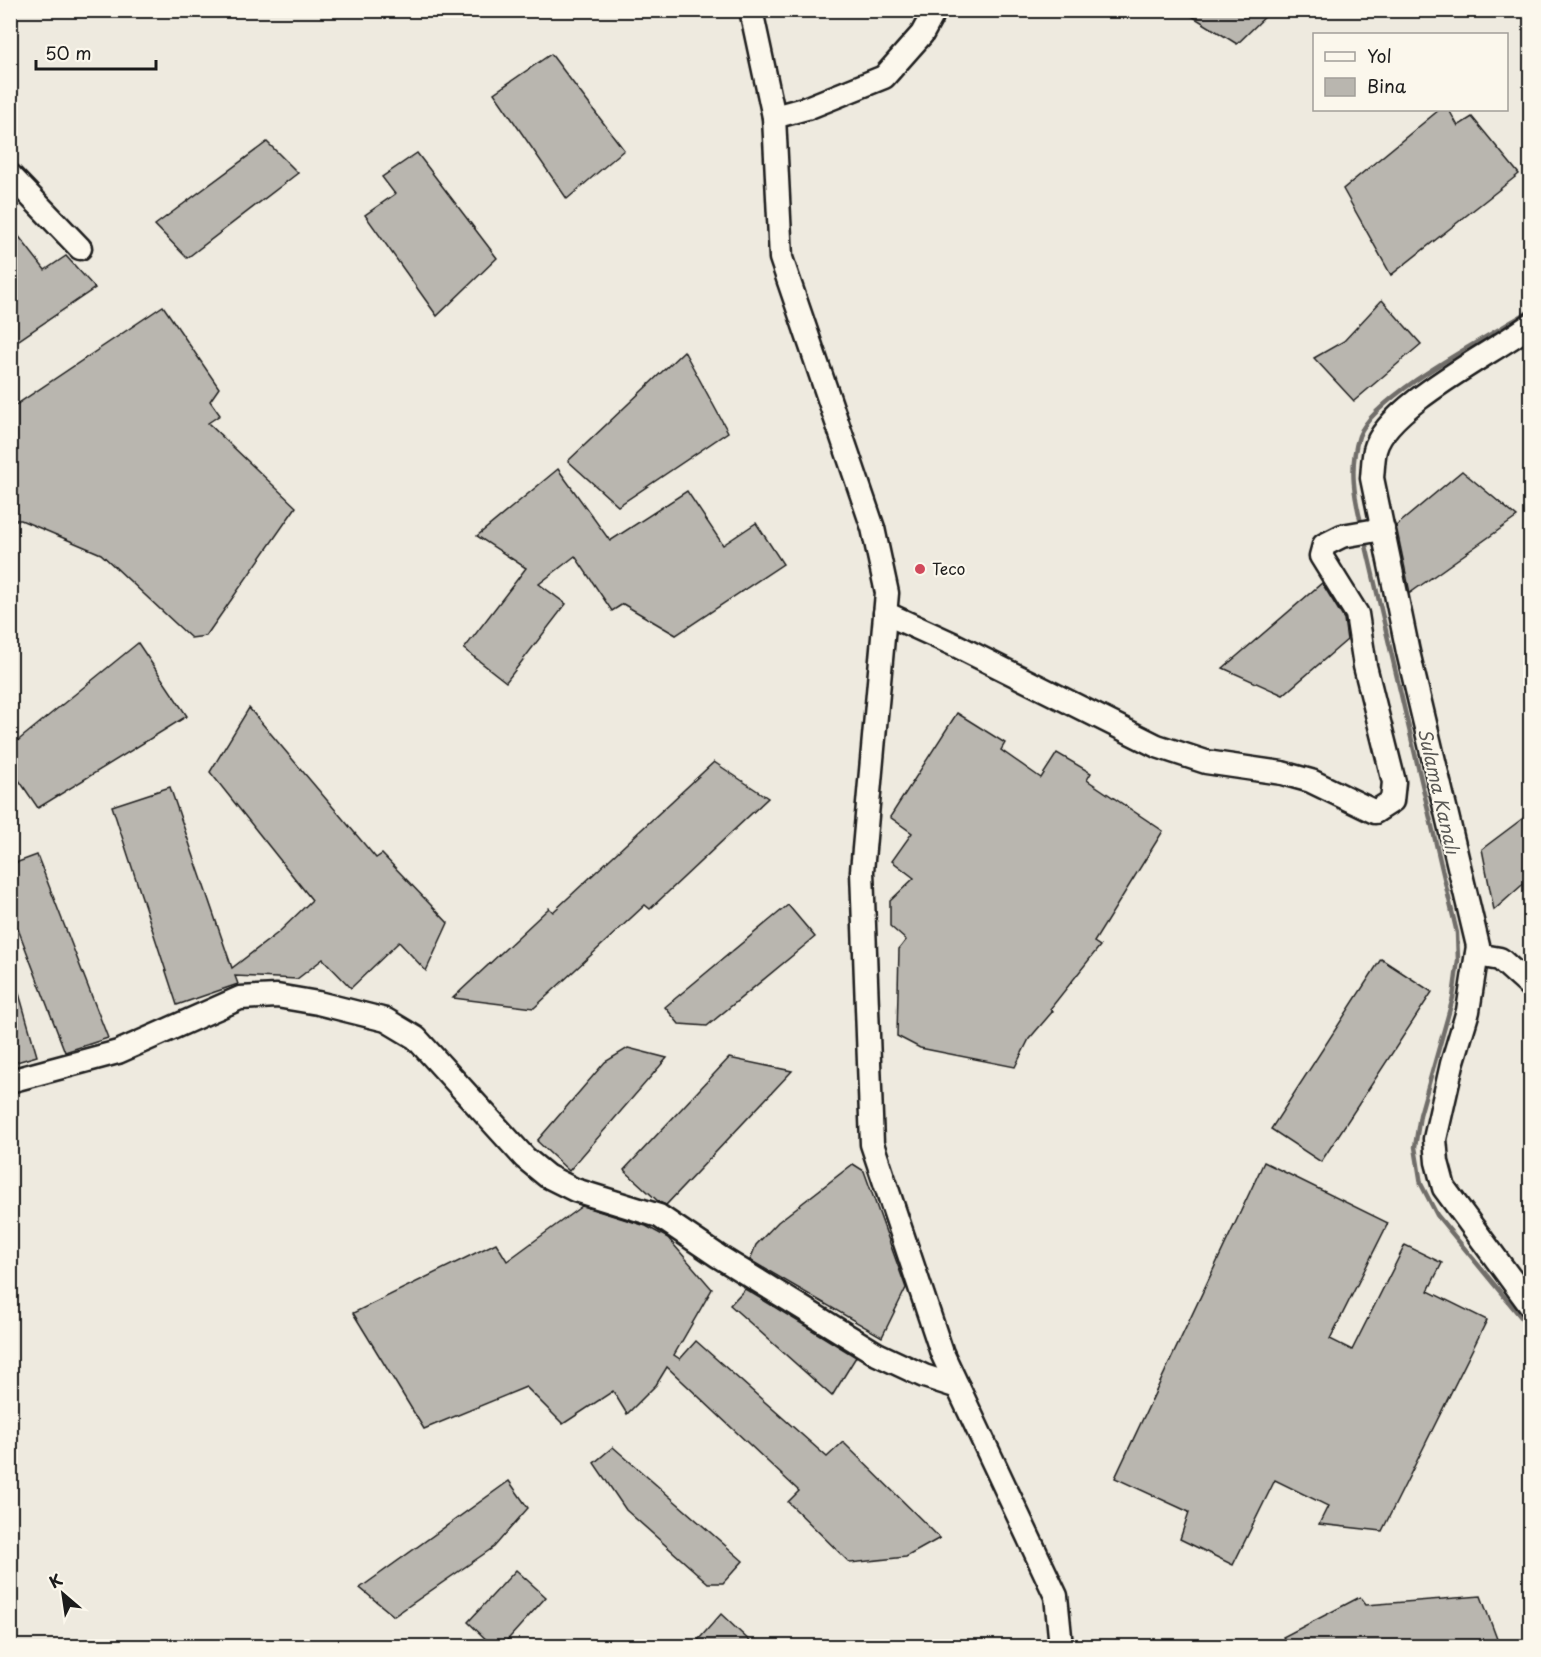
<svg xmlns="http://www.w3.org/2000/svg" width="1541" height="1657" font-family="'Playpen Sans',sans-serif">
<style>
.lines{fill:none;stroke-linecap:round;stroke-linejoin:round}
.stream{stroke:#6f6d69;stroke-width:4.5}
.building{fill:#b9b6af;stroke:#1c1c1c;stroke-width:1.5}
.minor-casing{stroke:#1c1c1c;stroke-width:27}
.minor{stroke:#fbf7ec;stroke-width:22}
.poi-dot{fill:#d1495b;stroke:#fbf7ec;stroke-width:2}
.labels{text-anchor:middle;stroke-width:4.5;stroke-linejoin:round;paint-order:stroke}
.poi-label{font-size:16px;fill:#1c1c1c;stroke:#fbf7ec;text-anchor:start}
.water-label{font-size:18px;font-style:italic;fill:#5a5956;stroke:#fbf7ec}
</style>
<rect width="100%" height="100%" fill="#eeeadf"/>
<filter id="ink" filterUnits="userSpaceOnUse"><feTurbulence type="fractalNoise" baseFrequency=".0167" numOctaves="2"/><feDisplacementMap in="SourceGraphic" scale="12" xChannelSelector="R" yChannelSelector="G"/><feConvolveMatrix kernelMatrix="1 2 1 2 8 2 1 2 1" color-interpolation-filters="sRGB"/></filter>
<g filter="url(#ink)">
<g class="lines">
<g class="stream">
<path d="M 1362,526 C 1354,497 1349,466 1359,436 C 1374,395 1491,335 1530,311"/>
<path d="M 1364,537 L 1457,933 L 1458,960 L 1453,998 L 1420,1115 L 1415,1147 L 1421,1184 L 1437,1215 L 1530,1328"/>
</g>
</g>
<g class="building">
<path d="M 1182,10 L 1272,10 L 1237,44 Z"/>
<path d="M 551,54 L 624,150 L 567,199 L 494,93 Z"/>
<path d="M 1439,110 L 1449,110 L 1458,126 L 1472,117 L 1519,174 L 1391,275 L 1343,189 Z"/>
<path d="M 267,142 L 298,173 L 187,258 L 155,225 Z"/>
<path d="M 417,153 L 497,258 L 437,316 L 365,215 L 395,194 L 382,177 Z"/>
<path d="M 10,225 L 45,270 L 66,256 L 95,288 L 10,346 Z"/>
<path d="M 1382,300 L 1421,344 L 1354,401 L 1314,358 L 1344,341 Z"/>
<path d="M 163,306 L 219,388 L 210,401 L 220,415 L 208,423 L 296,507 L 206,636 L 191,638 L 101,554 L 21,520 L 10,520 L 10,409 Z"/>
<path d="M 684,351 L 728,432 L 618,506 L 568,461 Z"/>
<path d="M 558,469 L 610,541 L 687,491 L 723,545 L 756,523 L 783,564 L 676,635 L 623,604 L 612,611 L 575,556 L 539,584 L 566,604 L 506,682 L 464,649 L 526,568 L 477,536 Z"/>
<path d="M 1462,471 L 1517,517 L 1410,593 L 1396,526 Z"/>
<path d="M 1322,583 L 1344,619 L 1347,640 L 1283,695 L 1223,668 Z"/>
<path d="M 138,643 L 187,716 L 38,808 L 10,767 L 10,747 Z"/>
<path d="M 249,708 L 376,858 L 382,854 L 448,923 L 426,971 L 399,942 L 351,988 L 323,959 L 297,979 L 235,976 L 238,984 L 177,1005 L 112,806 L 170,787 L 232,968 L 279,932 L 312,900 L 210,772 Z"/>
<path d="M 957,713 L 1005,743 L 1001,750 L 1041,778 L 1057,753 L 1091,773 L 1087,780 L 1163,831 L 1094,942 L 1100,946 L 1050,1009 L 1053,1011 L 1029,1039 L 1015,1067 L 920,1048 L 897,1036 L 899,949 L 906,940 L 890,926 L 890,901 L 914,878 L 892,861 L 912,833 L 890,817 Z"/>
<path d="M 714,762 L 768,798 L 650,909 L 645,905 L 534,1008 L 453,998 L 549,908 L 553,912 Z"/>
<path d="M 1530,813 L 1530,878 L 1494,910 L 1482,849 Z"/>
<path d="M 37,855 L 108,1038 L 65,1052 L 18,929 L 10,932 L 10,865 Z"/>
<path d="M 788,905 L 815,937 L 707,1026 L 679,1024 L 665,1007 Z"/>
<path d="M 1381,959 L 1432,992 L 1321,1162 L 1271,1129 Z"/>
<path d="M 14,976 L 37,1056 L 10,1064 L 10,977 Z"/>
<path d="M 628,1048 L 667,1058 L 569,1171 L 537,1141 L 605,1062 Z"/>
<path d="M 729,1058 L 792,1071 L 666,1205 L 659,1202 L 624,1170 Z"/>
<path d="M 1264,1162 L 1388,1223 L 1330,1339 L 1352,1350 L 1405,1245 L 1442,1263 L 1428,1291 L 1487,1320 L 1382,1531 L 1319,1524 L 1328,1506 L 1275,1480 L 1233,1565 L 1180,1539 L 1189,1512 L 1115,1478 Z"/>
<path d="M 853,1164 L 864,1171 L 906,1288 L 882,1337 L 750,1260 L 756,1245 L 778,1222 Z"/>
<path d="M 582,1206 L 646,1226 L 668,1238 L 712,1289 L 674,1355 L 680,1359 L 696,1341 L 827,1457 L 843,1442 L 940,1538 L 906,1557 L 850,1563 L 788,1502 L 799,1491 L 667,1367 L 656,1385 L 627,1414 L 613,1391 L 563,1424 L 526,1387 L 424,1429 L 353,1313 L 496,1243 L 507,1261 Z"/>
<path d="M 745,1289 L 856,1357 L 832,1396 L 730,1305 Z"/>
<path d="M 613,1447 L 743,1561 L 723,1583 L 708,1583 L 626,1510 L 594,1463 Z"/>
<path d="M 509,1481 L 528,1508 L 494,1547 L 394,1616 L 360,1588 Z"/>
<path d="M 516,1570 L 546,1597 L 501,1647 L 494,1647 L 468,1622 Z"/>
<path d="M 1481,1596 L 1500,1647 L 1290,1647 L 1283,1637 L 1360,1597 L 1366,1605 Z"/>
<path d="M 721,1614 L 756,1647 L 692,1647 Z"/>
</g>
<g class="lines">
<g class="minor-casing">
<g id="minor">
<path d="M 751,10 L 774,117 L 781,258 L 873,528 L 887,593 L 862,871 L 872,1144 L 942,1353 L 1056,1596 L 1061,1646"/>
<path d="M 774,117 L 807,108 L 884,77 L 922,34 L 935,10"/>
<path d="M 10,175 L 80,248"/>
<path d="M 1530,325 C 1493,353 1386,406 1375,450 C 1373,459 1373,469 1372,478 L 1408,652 L 1478,946 L 1468,1011 L 1452,1064 L 1435,1139 L 1437,1162 L 1444,1188 L 1530,1305"/>
<path d="M 885,613 L 955,645 L 1157,746 L 1206,762 L 1282,773 L 1311,781 L 1375,812 L 1392,801 L 1394,782 L 1365,666 L 1357,614 L 1321,556 L 1324,545 L 1342,536 L 1383,529"/>
<path d="M 1477,955 L 1500,959 L 1530,986"/>
<path d="M 10,1081 L 118,1052 L 240,998 L 277,996 L 318,1003 L 386,1020 L 416,1038 L 525,1158 L 547,1176 L 575,1190 L 659,1216 L 718,1256 L 877,1354 L 924,1376 L 958,1387"/>
</g>
</g>
<use href="#minor" class="minor"/>
</g>
</g>
<circle class="poi-dot" cx="920" cy="569" r="6"/>
<g class="labels">
<g class="poi-label">
<text x="932" y="575">Teco</text>
</g>
<g class="water-label">
<text transform="translate(1438 791) rotate(77)" y="6">Sulama Kanalı</text>
</g>
</g>
<rect width="1541" height="1657" fill="none" stroke="#fbf7ec" stroke-width="36"/>
<rect x="18" y="18" width="1505" height="1621" fill="none" stroke="#1c1c1c" stroke-width="2" filter="url(#ink)"/>
<rect x="1313" y="33" width="195" height="78" fill="#fbf7ec" stroke="#a29f99" stroke-width="1.5"/>
<rect x="1325" y="52" width="30" height="9" fill="#fbf7ec" stroke="#a29f99" stroke-width="1.5"/>
<text x="1367" y="63" font-size="18" fill="#1c1c1c">Yol</text>
<rect x="1325" y="78" width="30" height="18" fill="#b9b6af" stroke="#a29f99" stroke-width="1.5"/>
<text x="1367" y="93" font-size="18" fill="#1c1c1c">Bina</text>
<g transform="translate(63 1594) rotate(331)" stroke="#fbf7ec" stroke-width="4.5" paint-order="stroke">
<path d="M0-4.5L10 22L0 15L-10 22Z" fill="#1c1c1c"/>
<text y="-9" font-size="16" font-weight="bold" text-anchor="middle" fill="#1c1c1c">K</text>
</g>
<path d="M36 60v9h120v-9" fill="none" stroke="#1c1c1c" stroke-width="3"/>
<text x="45" y="60" font-size="18" fill="#1c1c1c" stroke="#fbf7ec" stroke-width="4.5" paint-order="stroke">50 m</text>
</svg>
